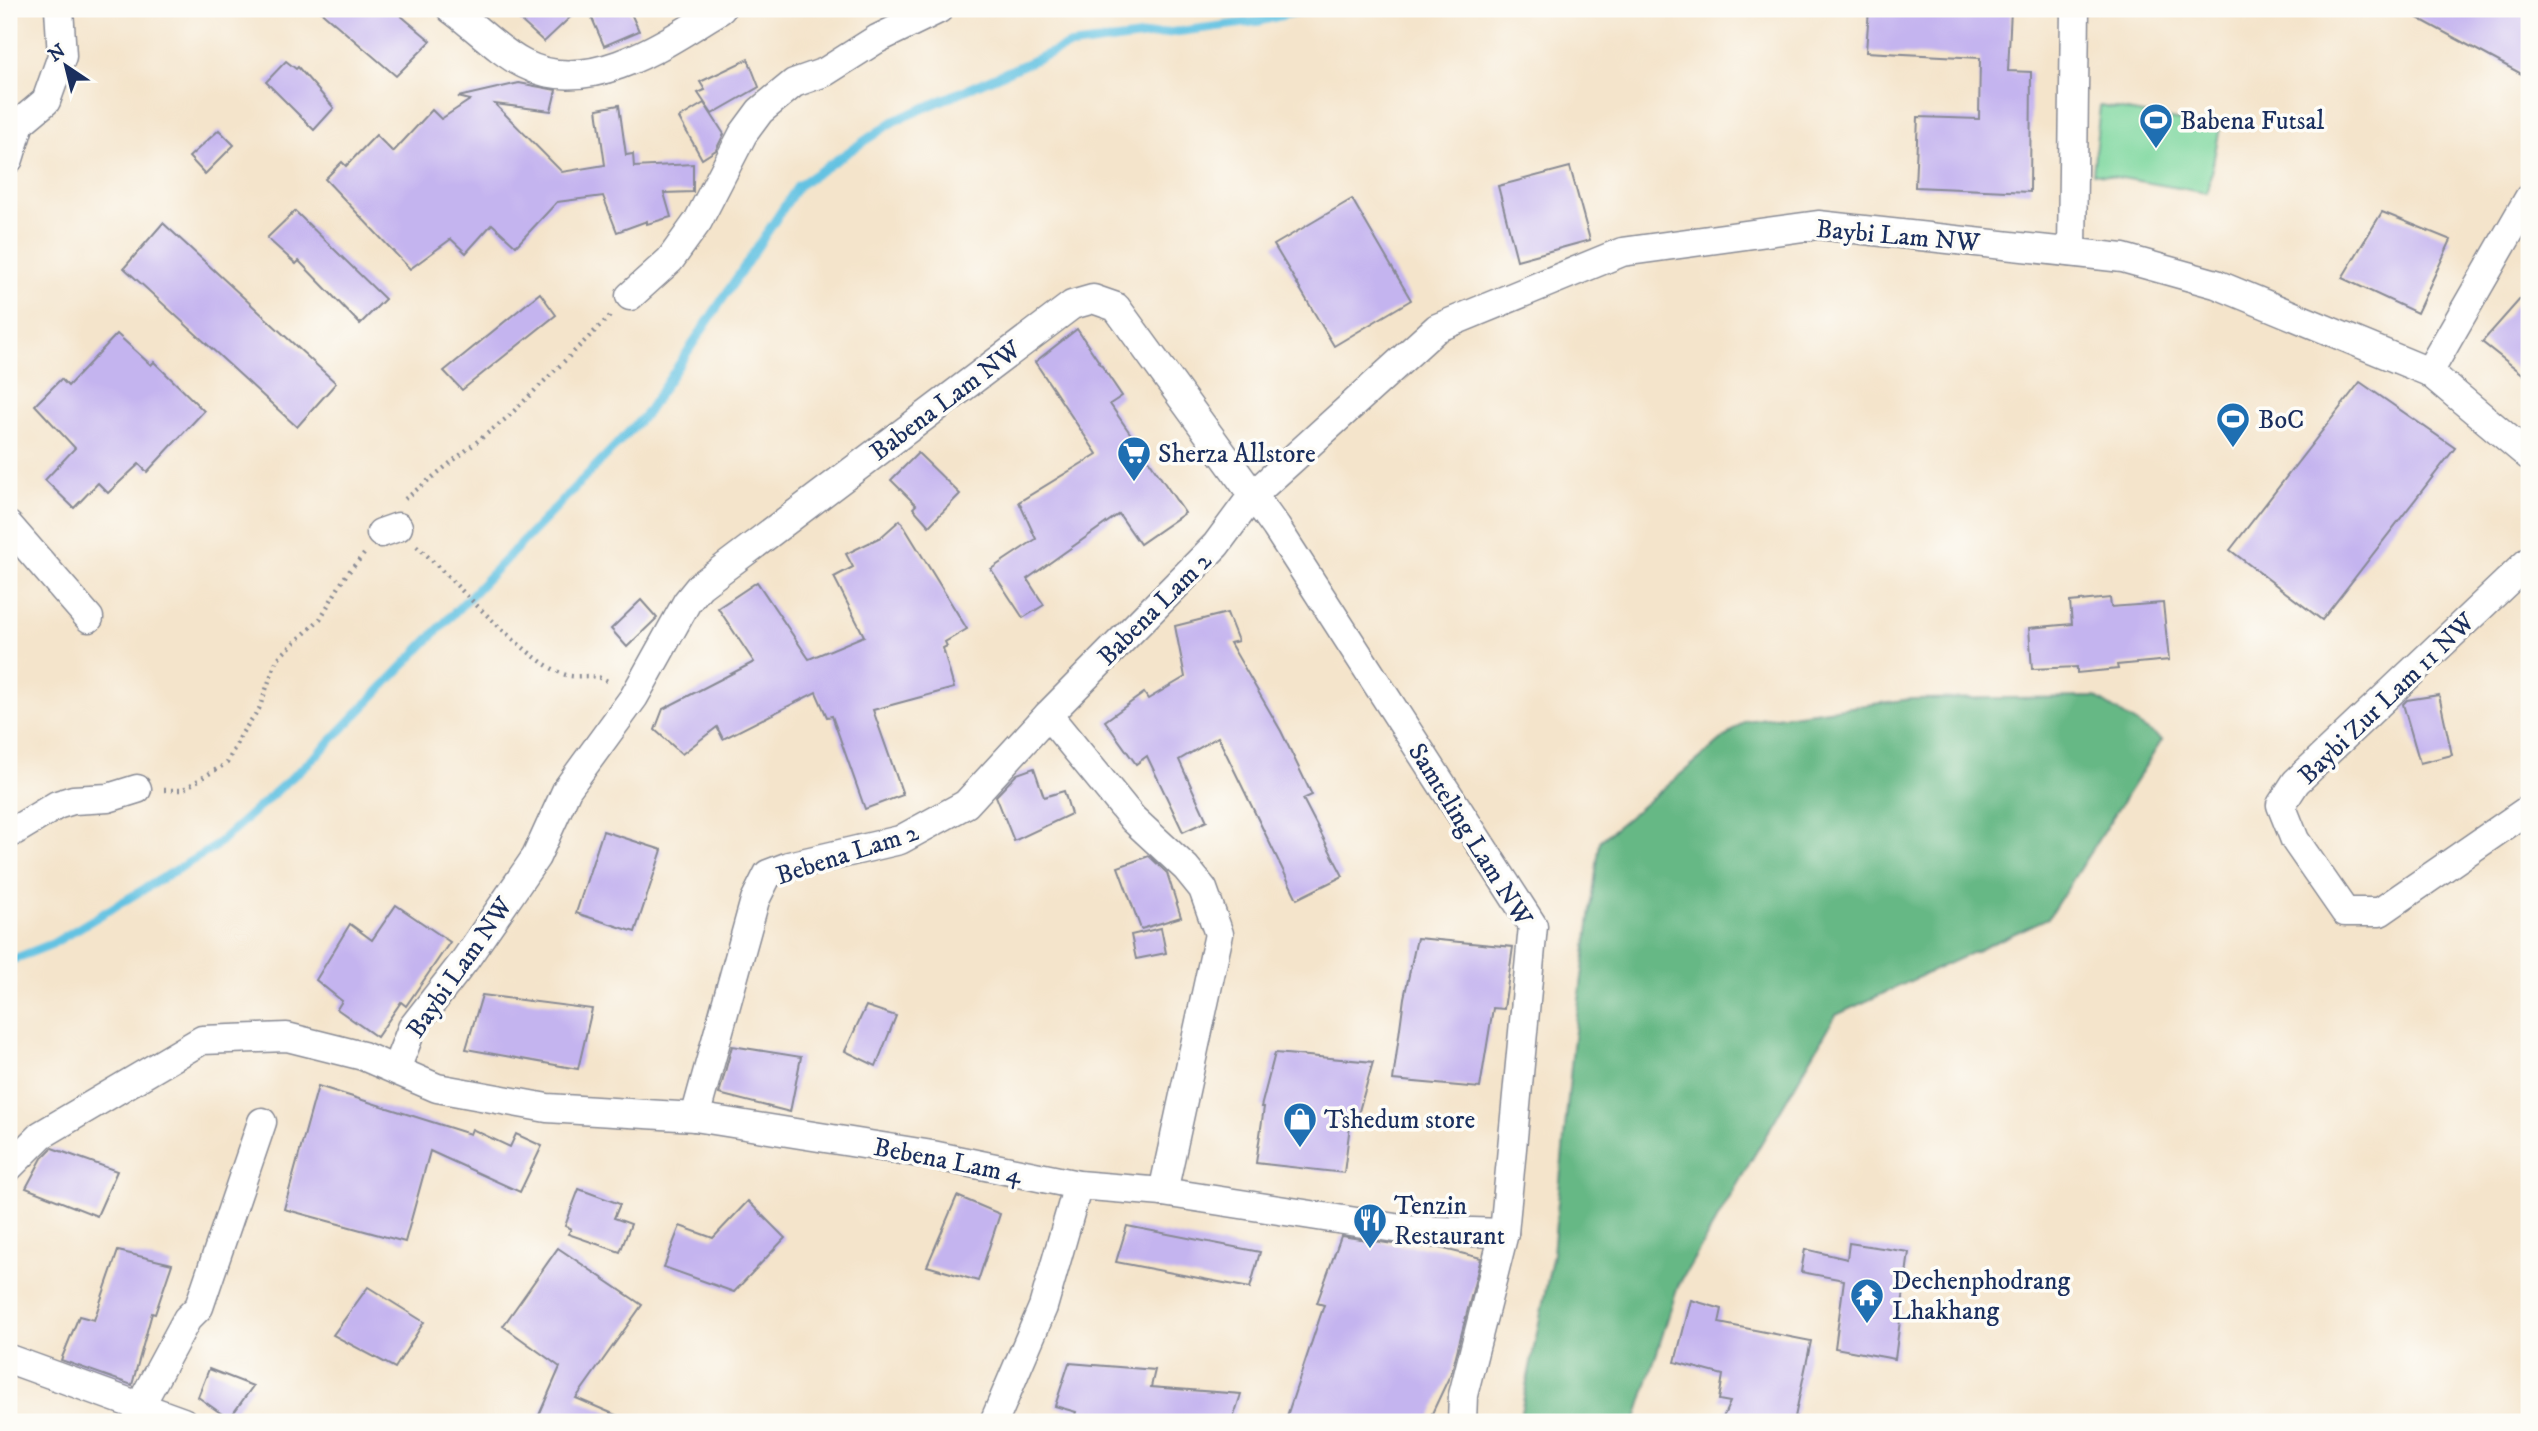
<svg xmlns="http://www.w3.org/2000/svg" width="2538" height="1431" font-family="'IM FELL DW Pica',serif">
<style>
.green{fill:#7dd79e;stroke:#4c837e;stroke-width:2}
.forest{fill:#66b885;stroke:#407472;stroke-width:2}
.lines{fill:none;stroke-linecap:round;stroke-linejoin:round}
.stream{stroke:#64c2e2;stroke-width:9}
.building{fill:#c4b4ef}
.minor-casing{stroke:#888a94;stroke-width:31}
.path{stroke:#888a94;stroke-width:4.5;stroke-dasharray:2 5;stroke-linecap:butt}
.minor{stroke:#fff;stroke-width:28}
.labels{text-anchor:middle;stroke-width:7;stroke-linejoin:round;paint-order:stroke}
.poi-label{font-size:26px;fill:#1b2f5e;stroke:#fdfcf7;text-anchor:start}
.street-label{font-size:26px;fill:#1b2f5e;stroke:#fdfcf7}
</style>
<rect width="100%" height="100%" fill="#fdfcf7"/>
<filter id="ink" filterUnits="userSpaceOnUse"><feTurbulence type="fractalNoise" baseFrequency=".0143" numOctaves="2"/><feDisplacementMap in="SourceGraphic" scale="14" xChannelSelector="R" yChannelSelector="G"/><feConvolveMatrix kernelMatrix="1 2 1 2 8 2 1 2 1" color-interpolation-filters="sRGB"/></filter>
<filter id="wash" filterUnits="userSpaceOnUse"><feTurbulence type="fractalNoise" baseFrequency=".00686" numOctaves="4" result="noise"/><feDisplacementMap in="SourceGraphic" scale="28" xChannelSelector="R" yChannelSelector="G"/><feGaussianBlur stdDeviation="1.57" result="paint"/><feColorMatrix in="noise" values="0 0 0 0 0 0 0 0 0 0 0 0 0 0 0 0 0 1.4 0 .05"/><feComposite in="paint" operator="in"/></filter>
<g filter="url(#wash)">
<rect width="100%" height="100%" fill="#f4e4cb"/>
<path class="green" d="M 2100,106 L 2220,128 L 2207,193 L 2093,173 Z"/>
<path class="forest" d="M 2095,697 L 2162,740 L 2048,918 L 1836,1015 L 1678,1286 L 1635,1422 L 1519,1422 L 1553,1253 L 1573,1046 L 1600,841 L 1745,721 L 1911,699 Z"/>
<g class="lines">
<path class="stream" d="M 9,961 L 52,944 L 213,848 L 318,754 L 646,414 L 798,186 L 894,121 L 1067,46 L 1260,21 L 1308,9"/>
</g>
<g id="blocks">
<g class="building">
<path d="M 318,9 L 393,9 L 431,41 L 396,76 Z"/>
<path d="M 508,9 L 579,9 L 544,42 Z"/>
<path d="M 588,9 L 629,9 L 639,31 L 604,46 Z"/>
<path d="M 1869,9 L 2011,9 L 2008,71 L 2031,72 L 2030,192 L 1915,187 L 1918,117 L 1979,119 L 1980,58 L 1866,52 Z"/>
<path d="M 2401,9 L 2529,9 L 2529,78 Z"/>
<path d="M 748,59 L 759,87 L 712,114 L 698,93 L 705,90 L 700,82 Z"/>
<path d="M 286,61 L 296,69 L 298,67 L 334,108 L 314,130 L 266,82 Z"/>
<path d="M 519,83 L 556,90 L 551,111 L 495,104 L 562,172 L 605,165 L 597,109 L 619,105 L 626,155 L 633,154 L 634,167 L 693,164 L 693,192 L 664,193 L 671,217 L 647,224 L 647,221 L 617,232 L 603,196 L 557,202 L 516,246 L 492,224 L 466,253 L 451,239 L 410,269 L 325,179 L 342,162 L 346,166 L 376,135 L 393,152 L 432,110 L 441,119 L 470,100 L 458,97 Z"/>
<path d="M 704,103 L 724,134 L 716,150 L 702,159 L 679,118 Z"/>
<path d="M 219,130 L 234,145 L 205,174 L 189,157 Z"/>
<path d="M 1570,167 L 1590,240 L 1517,260 L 1498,186 Z"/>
<path d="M 1352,199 L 1411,300 L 1334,346 L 1274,245 Z"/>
<path d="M 295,211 L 385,299 L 360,324 L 299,261 L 296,264 L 267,238 Z"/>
<path d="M 2382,212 L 2451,240 L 2417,313 L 2342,278 Z"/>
<path d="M 163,223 L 336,383 L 297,427 L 124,268 Z"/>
<path d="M 2529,289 L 2529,379 L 2482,342 Z"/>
<path d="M 540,293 L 556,315 L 462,390 L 444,371 Z"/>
<path d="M 1077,329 L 1122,396 L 1110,404 L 1185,513 L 1140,544 L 1119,514 L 1027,579 L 1044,605 L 1023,618 L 991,569 L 1036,539 L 1019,502 L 1097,454 L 1035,362 Z"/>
<path d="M 117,334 L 151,365 L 154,362 L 204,411 L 147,472 L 139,464 L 108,493 L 98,483 L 74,508 L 45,480 L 75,448 L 35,405 L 61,379 L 68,386 Z"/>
<path d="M 2360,382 L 2455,448 L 2322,620 L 2230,550 Z"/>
<path d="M 918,453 L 960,494 L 929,526 L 913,508 L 916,505 L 891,480 Z"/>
<path d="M 900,520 L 967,629 L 945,642 L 947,646 L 943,648 L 954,688 L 873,710 L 903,795 L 865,809 L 832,716 L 827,717 L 816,692 L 723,739 L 717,727 L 682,754 L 655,730 L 663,709 L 754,662 L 718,608 L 757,582 L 809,659 L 864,636 L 834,577 L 853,567 L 846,554 L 881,537 Z"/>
<path d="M 2110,598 L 2111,607 L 2163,603 L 2169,660 L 2117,665 L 2118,669 L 2077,673 L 2077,667 L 2032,669 L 2029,628 L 2072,624 L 2070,602 Z"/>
<path d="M 641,600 L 657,618 L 627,647 L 611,629 Z"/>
<path d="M 1227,613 L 1238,641 L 1230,643 L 1281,731 L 1312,795 L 1303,799 L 1343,876 L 1297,899 L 1218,737 L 1179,760 L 1207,821 L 1183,832 L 1147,756 L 1136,764 L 1105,721 L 1144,693 L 1148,699 L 1185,677 L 1175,626 Z"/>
<path d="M 2439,695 L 2452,755 L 2420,763 L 2403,704 L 2407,700 Z"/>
<path d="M 1034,768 L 1044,797 L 1064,791 L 1071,814 L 1014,841 L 996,796 L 1017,774 Z"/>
<path d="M 603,831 L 662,850 L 635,932 L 576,913 Z"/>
<path d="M 1149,856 L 1167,873 L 1181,917 L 1141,929 L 1118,867 Z"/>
<path d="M 396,905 L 450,942 L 406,1006 L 401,1002 L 377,1037 L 337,1009 L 342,1001 L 316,980 L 350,924 L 372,940 Z"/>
<path d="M 1161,928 L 1166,953 L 1136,959 L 1131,935 Z"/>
<path d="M 1417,938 L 1513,947 L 1504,1009 L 1493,1008 L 1480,1088 L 1393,1080 L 1404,998 Z"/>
<path d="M 482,995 L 592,1009 L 578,1069 L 466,1049 Z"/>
<path d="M 866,1006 L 896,1016 L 876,1066 L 845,1051 Z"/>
<path d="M 732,1046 L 801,1057 L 790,1112 L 719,1094 Z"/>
<path d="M 1275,1053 L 1373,1062 L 1357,1118 L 1351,1117 L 1344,1173 L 1256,1163 L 1264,1107 L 1261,1107 Z"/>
<path d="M 318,1086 L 470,1134 L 472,1129 L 510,1147 L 516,1134 L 542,1146 L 520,1192 L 430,1151 L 405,1242 L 284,1209 Z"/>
<path d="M 52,1148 L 117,1171 L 97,1216 L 26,1188 L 42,1158 Z"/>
<path d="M 579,1189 L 620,1204 L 614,1218 L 631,1224 L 620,1252 L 568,1234 L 571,1229 L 565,1226 Z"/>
<path d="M 957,1196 L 1000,1214 L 978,1281 L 927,1266 Z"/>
<path d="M 748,1201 L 785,1238 L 734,1292 L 664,1267 L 680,1226 L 713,1238 Z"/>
<path d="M 1127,1226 L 1260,1252 L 1250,1288 L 1116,1262 Z"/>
<path d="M 1341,1236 L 1406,1246 L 1440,1248 L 1481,1258 L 1452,1371 L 1428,1422 L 1285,1422 L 1324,1305 L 1317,1303 Z"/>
<path d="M 1849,1243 L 1909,1252 L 1895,1359 L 1835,1348 L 1844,1280 L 1801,1272 L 1805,1249 L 1847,1259 Z"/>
<path d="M 558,1248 L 642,1305 L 576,1398 L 632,1422 L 536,1422 L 560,1367 L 503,1326 Z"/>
<path d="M 118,1251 L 172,1264 L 155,1314 L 152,1313 L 132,1385 L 61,1360 L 79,1316 L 94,1320 Z"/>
<path d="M 368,1287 L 424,1322 L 395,1368 L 333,1335 Z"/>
<path d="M 1691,1300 L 1722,1309 L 1719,1323 L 1811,1341 L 1794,1422 L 1721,1422 L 1730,1402 L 1719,1400 L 1723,1375 L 1675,1362 Z"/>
<path d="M 1069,1363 L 1155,1370 L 1151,1387 L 1241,1394 L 1232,1422 L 1073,1422 L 1076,1412 L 1055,1406 Z"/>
<path d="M 209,1369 L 253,1386 L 229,1419 L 198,1397 Z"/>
</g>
</g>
</g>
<g filter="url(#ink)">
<use href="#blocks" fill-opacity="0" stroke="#888a94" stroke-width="2"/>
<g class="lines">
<g class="minor-casing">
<g id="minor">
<path d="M 451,9 C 475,26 498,51 524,64 C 589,98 668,42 721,9"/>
<path d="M 9,132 L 46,101 L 62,56 L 59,9"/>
<path d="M 9,159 L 20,123"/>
<path d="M 2072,251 L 2075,9"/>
<path d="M 630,296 L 670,260 L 698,221 L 743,134 L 760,111 L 794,83 L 825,72 L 877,39 L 939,9"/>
<path d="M 2429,372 L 2529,198"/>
<path d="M 9,526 L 89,618"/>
<path d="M 381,533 L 398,527"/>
<path d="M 2529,561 L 2296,782 L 2281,805 L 2295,840 L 2345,912 L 2380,912 L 2529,809"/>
<path d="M 1048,715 L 1133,819 L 1186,868 L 1203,889 L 1219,934 L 1163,1192"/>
<path d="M 9,834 L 57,805 L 73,800 L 108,798 L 137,789"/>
<path d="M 396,1069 L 412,1028 L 465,960 L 536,857 L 567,789 L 634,697 L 687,602 L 700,586 L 1072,305 L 1093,299 L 1116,307 L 1276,527 L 1533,926 L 1504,1233 L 1463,1395 L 1462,1422"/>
<path d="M 695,1117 L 755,900 L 768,874 L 789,866 L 900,840 L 966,804 L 1048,715 L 1216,545 L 1253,495 L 1437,328 L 1622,252 L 1818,225 L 2123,258 L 2216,284 L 2429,372 L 2529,456"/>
<path d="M 9,1167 L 41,1135 L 202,1040 L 287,1037 L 363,1056 L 437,1088 L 547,1108 L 695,1117 L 932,1155 L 1078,1185 L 1163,1192 L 1408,1230 L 1504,1233"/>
<path d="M 9,1359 L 183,1422"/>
<path d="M 140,1406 L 187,1319 L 199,1307 L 262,1122"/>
<path d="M 994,1422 L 1043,1307 L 1078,1185"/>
</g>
</g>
<g class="path">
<path d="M 405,499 L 508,417 L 612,314"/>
<path d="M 417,546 C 451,578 523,658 563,674 C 579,680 591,671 609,682"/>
<path d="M 164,790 L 182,790 L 227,763 L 242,733 L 259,709 L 277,659 L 320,619 L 346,575 L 365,553"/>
</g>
<use href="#minor" class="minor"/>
</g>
</g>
<defs>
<g id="stadium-pin" transform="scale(1.75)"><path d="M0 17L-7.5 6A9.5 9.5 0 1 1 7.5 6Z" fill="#1f6fb2" stroke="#fdfcf7"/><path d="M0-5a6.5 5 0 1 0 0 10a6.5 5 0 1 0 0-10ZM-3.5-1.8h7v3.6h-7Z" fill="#fff"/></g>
<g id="supermarket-pin" transform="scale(1.75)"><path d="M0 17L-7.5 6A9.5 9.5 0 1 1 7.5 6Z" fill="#1f6fb2" stroke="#fdfcf7"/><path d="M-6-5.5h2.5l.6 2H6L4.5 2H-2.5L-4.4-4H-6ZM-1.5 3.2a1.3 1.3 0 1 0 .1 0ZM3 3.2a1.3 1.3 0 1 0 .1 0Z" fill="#fff"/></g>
<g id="shop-pin" transform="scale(1.75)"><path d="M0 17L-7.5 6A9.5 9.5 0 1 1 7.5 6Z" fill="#1f6fb2" stroke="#fdfcf7"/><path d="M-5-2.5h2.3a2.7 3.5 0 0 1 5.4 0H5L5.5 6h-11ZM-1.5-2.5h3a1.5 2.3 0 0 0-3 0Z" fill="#fff"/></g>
<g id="restaurant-pin" transform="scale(1.75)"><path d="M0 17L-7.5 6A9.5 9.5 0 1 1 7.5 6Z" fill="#1f6fb2" stroke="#fdfcf7"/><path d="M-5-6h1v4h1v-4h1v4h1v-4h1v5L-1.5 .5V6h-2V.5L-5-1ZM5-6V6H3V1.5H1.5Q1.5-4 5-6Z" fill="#fff"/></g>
<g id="temple-pin" transform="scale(1.75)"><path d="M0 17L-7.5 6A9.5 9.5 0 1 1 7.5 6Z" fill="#1f6fb2" stroke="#fdfcf7"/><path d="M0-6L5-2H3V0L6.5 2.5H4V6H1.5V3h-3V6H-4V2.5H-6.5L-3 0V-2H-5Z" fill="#fff"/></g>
</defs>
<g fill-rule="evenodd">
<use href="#stadium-pin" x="2156" y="120"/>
<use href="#stadium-pin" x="2233" y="419"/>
<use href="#supermarket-pin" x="1134" y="453"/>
<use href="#shop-pin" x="1300" y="1119"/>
<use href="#restaurant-pin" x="1370" y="1220"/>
<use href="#temple-pin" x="1867" y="1295"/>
</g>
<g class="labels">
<g class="poi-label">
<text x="2180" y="129">Babena Futsal</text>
<text x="2258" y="428">BoC</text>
<text x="1158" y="462">Sherza Allstore</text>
<text x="1324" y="1128">Tshedum store</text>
<text x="1394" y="1214">Tenzin<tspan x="1394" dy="30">Restaurant</tspan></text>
<text x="1892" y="1289">Dechenphodrang<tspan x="1892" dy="30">Lhakhang</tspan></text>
</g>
<g class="street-label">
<text transform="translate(1898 235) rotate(5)" y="9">Baybi Lam NW</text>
<text transform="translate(945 400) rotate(-37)" y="9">Babena Lam NW</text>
<text transform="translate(1154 608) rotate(-45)" y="9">Babena Lam 2</text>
<text transform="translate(2386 698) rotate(-44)" y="9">Baybi Zur Lam 11 NW</text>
<text transform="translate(1471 834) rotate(58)" y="9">Samteling Lam NW</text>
<text transform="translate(847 853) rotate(-18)" y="9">Bebena Lam 2</text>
<text transform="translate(459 967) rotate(-55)" y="9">Baybi Lam NW</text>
<text transform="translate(948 1160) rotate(11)" y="9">Bebena Lam 4</text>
</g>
</g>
<rect width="2538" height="1431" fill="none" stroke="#fdfcf7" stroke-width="35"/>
<g transform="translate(66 66) rotate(325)" stroke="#fdfcf7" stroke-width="5" paint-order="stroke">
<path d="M0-5L12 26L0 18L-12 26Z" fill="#1b2f5e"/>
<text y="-10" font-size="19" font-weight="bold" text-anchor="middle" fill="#1b2f5e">N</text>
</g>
</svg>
